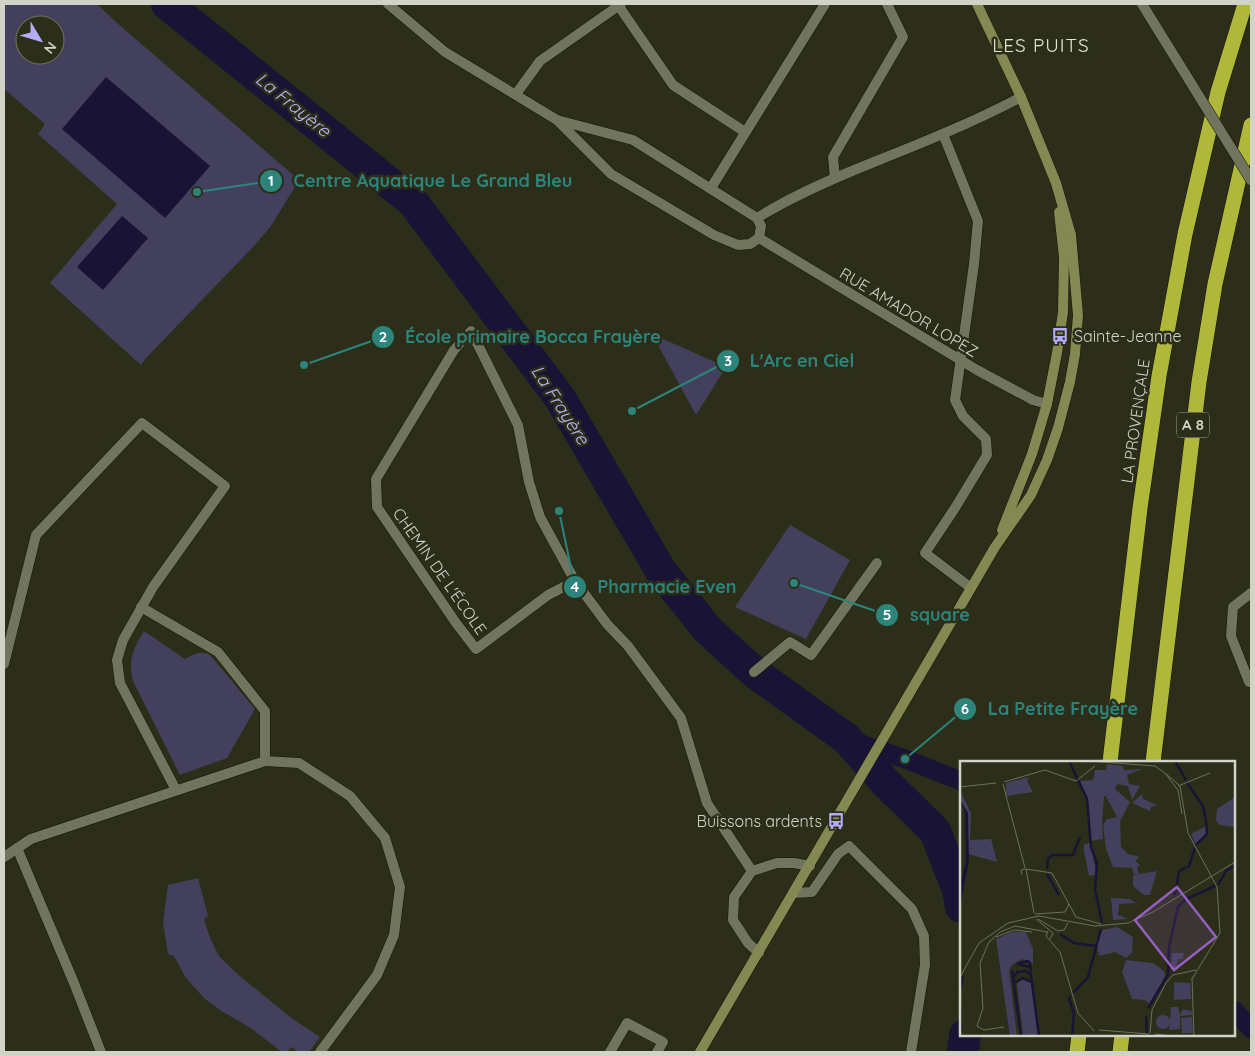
<svg xmlns="http://www.w3.org/2000/svg" width="1255" height="1056" font-family="Quicksand,sans-serif">
<style>
.green{fill:#43405d;fill-rule:evenodd}
.water{fill:#191435}
.lines{fill:none;stroke-linecap:round;stroke-linejoin:round}
.canal{stroke:#191435;stroke-width:19}
.river{stroke:#191435;stroke-width:32}
.street-casing{stroke:#151604;stroke-width:11}
.secondary-casing{stroke:#151604;stroke-width:11}
.highway-casing{stroke:#151604;stroke-width:16}
.street{stroke:#72755e;stroke-width:10}
.secondary{stroke:#848953;stroke-width:10}
.highway{stroke:#afb83a;stroke-width:15}
.street-bridge-casing{stroke:#151604;stroke-width:11;stroke-linecap:butt}
.street-bridge{stroke:#72755e;stroke-width:10}
.labels{text-anchor:middle;stroke-width:5;stroke-linejoin:round;paint-order:stroke}
.shield{fill:#2c2e1a;stroke:#a0a293;stroke-width:1}
.shield-label{font-size:15px;font-weight:bold;fill:#d1d3c7}
.street-label{font-size:16px;fill:#d1d3c7;stroke:#2c2e1a}
.poi-label{font-size:16px;fill:#d1d3c7;stroke:#2c2e1a;text-anchor:start}
.water-label{font-size:18px;font-style:italic;fill:#bab5f7;stroke:#2c2e1a}
.quarter-label{font-size:19px;letter-spacing:1px;fill:#e2e6cc;stroke:#2c2e1a}
.inset-river{fill:none;stroke:#191435;stroke-width:2.5}
.inset-road{fill:none;stroke:#6e705f;stroke-width:1}
.view{fill:#955ec1;fill-opacity:0.15;stroke:#955ec1;stroke-width:2.5}
.inset-edge{fill:none;stroke:#d1d3c7;stroke-width:2.5}
.leader{fill:none;stroke:#2c847b;stroke-width:2}
.callout-dot{fill:#2c847b;stroke:#2c2e1a;stroke-width:2}
.mark-label{font-size:15px;text-anchor:middle;font-weight:bold;fill:#fff}
.callout-label{font-size:18px;text-anchor:middle;font-weight:bold;fill:#2c847b;stroke:#2c2e1a;stroke-width:5;stroke-linejoin:round;paint-order:stroke}
</style>
<rect width="100%" height="100%" fill="#2c2e1a"/>
<g class="green">
<path d="M 4,4 L 97,4 L 117,23 L 299,180 L 271,226 L 253,247 L 146,358 L 141,365 L 50,283 L 117,204 L 38,134 L 45,124 L 4,89 ZM 25,25 L 55,25 L 55,55 L 25,55 Z"/>
<path d="M 652,334 L 726,367 L 696,415 Z"/>
<path d="M 790,525 L 850,560 L 806,639 L 735,607 Z"/>
<path d="M 144,631 L 185,659 C 195,654 200,650 210,655 L 255,709 L 227,758 L 180,775 L 133,681 C 128,659 133,649 144,631 Z"/>
<path d="M 198,878 L 208,916 L 204,919 L 210,938 L 219,956 L 235,972 L 290,1017 L 320,1037 L 309,1052 L 299,1052 L 291,1047 L 287,1052 L 282,1052 L 249,1027 L 223,1012 L 205,999 L 186,978 L 174,956 L 168,954 L 163,923 L 168,885 Z"/>
</g>
<g class="water">
<path d="M 106,77 L 210,166 L 165,218 L 62,129 Z"/>
<path d="M 122,216 L 148,238 L 103,290 L 77,267 Z"/>
</g>
<g class="lines">
<g class="canal">
<path d="M 847,739 L 905,759 L 961,781"/>
<path d="M 1234,1010 L 1251,1029"/>
</g>
<g class="river">
<path d="M 167,4 L 413,202 L 560,398 L 661,571 L 707,629 L 754,672 L 847,739 L 885,782 L 935,831 L 958,890 L 961,907"/>
<path d="M 963,1052 L 965,1035"/>
</g>
<g class="street-casing">
<g id="street">
<path d="M 388,4 L 445,52 L 557,120"/>
<path d="M 618,5 L 673,85 L 745,132"/>
<path d="M 516,94 L 540,61 L 621,4"/>
<path d="M 557,120 L 633,140 L 757,218 L 761,226 L 759,238 L 750,244 L 738,245 L 714,235 L 611,174 Z"/>
<path d="M 943,134 L 978,221 L 974,264 L 955,400 L 963,416 L 986,439 L 987,455 L 955,508 L 925,553 L 971,588"/>
<path d="M 835,178 L 833,157 L 903,37 L 887,4"/>
<path d="M 711,188 L 825,4"/>
<path d="M 757,218 C 794,195 834,178 874,162 C 924,142 974,122 1021,97"/>
<path d="M 759,238 L 977,370 L 1033,400 L 1047,404"/>
<path d="M 575,581 L 548,595 L 476,649 L 456,623 L 377,507 L 376,479 L 454,350 L 471,331 L 518,425 L 529,482 L 540,517 L 575,581 L 607,624 L 628,646 L 681,718 L 707,803 L 752,871"/>
<path d="M 141,607 L 218,652 L 265,711 L 265,761"/>
<path d="M 4,664 L 36,535 L 142,423 L 225,486 L 153,587 L 123,640 L 117,660 L 120,683 L 176,790"/>
<path d="M 754,672 L 790,642 L 811,655 L 877,563"/>
<path d="M 1249,682 L 1231,636 L 1233,607 L 1251,593"/>
<path d="M 17,848 L 74,983 L 101,1052"/>
<path d="M 4,857 L 31,839 L 265,761 L 299,763 L 350,796 L 385,838 L 400,887 L 394,935 L 377,975 L 320,1052"/>
<path d="M 794,893 L 812,892 L 838,854 L 849,846 L 912,909 L 924,936 L 925,965 L 911,1052"/>
<path d="M 759,953 L 748,943 L 733,920 L 734,897 L 752,871 L 777,863 L 794,863 L 810,866"/>
<path d="M 610,1052 L 627,1023 L 663,1042 L 657,1052"/>
</g>
</g>
<g class="secondary-casing">
<g id="secondary">
<path d="M 1002,530 L 1032,454 L 1047,404 L 1057,353 L 1063,312 L 1064,257 L 1059,212"/>
<path d="M 700,1052 L 995,547 L 1031,495 L 1047,460 L 1058,428 L 1070,382 L 1075,354 L 1078,315 L 1071,235 L 1056,183 L 1021,97 L 977,4"/>
</g>
</g>
<g class="highway-casing">
<g id="highway">
<path d="M 1110,762 L 1140,508 L 1159,376 L 1185,234 L 1218,92 L 1245,4"/>
<path d="M 1153,762 L 1199,382 L 1215,284 L 1251,125"/>
<path d="M 1077,1052 L 1079,1035"/>
<path d="M 1120,1052 L 1122,1035"/>
</g>
</g>
<use href="#street" class="street"/>
<use href="#secondary" class="secondary"/>
<use href="#highway" class="highway"/>
<g class="street-bridge-casing">
<path id="street-bridge" d="M 1142,4 L 1251,180"/>
</g>
<use href="#street-bridge" class="street-bridge"/>
</g>
<defs>
<g id="bus-bare" transform="scale(1.35)"><path d="M-5-6H5V4H4V6H2V4H-2V6H-4V4H-5ZM-3.5-4V0h7V-4ZM-3.5 1.2v1.5H-2V1.2ZM2 1.2v1.5H3.5V1.2Z" fill="#b4acf9" stroke="#2c2e1a" stroke-width="2.5" paint-order="stroke"/></g>
</defs>
<g fill-rule="evenodd">
<use href="#bus-bare" x="1060" y="336"/>
<use href="#bus-bare" x="836" y="821"/>
</g>
<g class="labels">
<rect class="shield" x="1177" y="412.5" width="32" height="25" rx="4"/>
<g class="shield-label">
<text x="1193" y="430">A 8</text>
</g>
<g class="street-label">
<text transform="translate(909 312) rotate(31)" y="6">RUE AMADOR LOPEZ</text>
<text transform="translate(1135 421) rotate(-82)" y="6">LA PROVENÇALE</text>
<text transform="translate(440 571) rotate(55)" y="6">CHEMIN DE L'ÉCOLE</text>
</g>
<g class="poi-label">
<text x="1074" y="342">Sainte-Jeanne</text>
<text x="822" y="827" text-anchor="end">Buissons ardents</text>
</g>
<g class="water-label">
<text transform="translate(293 105) rotate(39)" y="6">La Frayère</text>
<text transform="translate(560 405) rotate(57)" y="6">La Frayère</text>
</g>
<g class="quarter-label">
<text x="1041" y="52">LES PUITS</text>
</g>
</g>
<g transform="translate(960 761)">
<rect width="275" height="275" fill="#2c2e1a"/>
<path d="M 147,3 L 163,5 L 164,9 L 183,8 L 167,14 L 169,23 L 180,25 L 172,39 L 168,25 L 157,23 L 155,28 L 170,41 L 160,60 L 161,86 L 168,93 L 180,96 L 175,100 L 180,104 L 177,106 L 179,113 L 197,110 L 190,134 L 184,134 L 173,125 L 173,115 L 178,113 L 174,114 L 172,107 L 153,106 L 146,88 L 143,64 L 147,58 L 157,56 L 146,35 L 144,35 L 142,63 L 143,78 L 131,80 L 128,38 L 120,20 L 133,19 L 135,9 L 146,9 ZM 69,16 L 67,20 L 73,31 L 46,35 L 46,22 ZM 0,29 L 11,52 L 10,79 L 31,78 L 37,101 L 8,93 L 8,52 L 0,39 ZM 182,33 L 183,38 L 197,44 L 191,46 L 190,50 L 172,42 ZM 275,36 L 275,66 L 260,64 L 256,60 L 257,48 ZM 246,65 L 246,73 L 236,84 L 231,73 ZM 130,82 L 136,110 L 135,114 L 129,115 L 124,90 L 124,83 ZM 151,137 L 170,138 L 176,142 L 159,143 L 158,154 L 168,158 L 153,159 ZM 157,166 L 173,176 L 172,192 L 166,197 L 155,191 L 139,195 L 136,180 L 142,169 ZM 52,171 L 66,171 L 73,188 L 73,203 L 63,198 L 53,203 L 49,209 L 57,275 L 50,275 L 36,178 ZM 212,192 L 224,192 L 223,198 L 218,198 L 215,211 L 211,207 ZM 166,199 L 193,202 L 204,210 L 205,215 L 190,243 L 185,239 L 172,238 L 162,211 ZM 60,218 L 71,222 L 78,271 L 75,275 L 63,273 L 57,223 ZM 214,221 L 230,222 L 231,238 L 214,239 ZM 211,246 L 218,246 L 220,254 L 223,248 L 232,250 L 232,254 L 220,255 L 220,268 L 209,269 ZM196 261a7 7 0 1 1 14 0a7 7 0 1 1-14 0ZM 232,256 L 233,272 L 222,272 L 221,257 Z" fill="#43405d"/>
<path d="M 0,39 L 8,52 L 9,101 L 0,145 L 1,119 L 6,101 L 5,52 Z" fill="#191435"/>
<path class="inset-river" d="M 109,0 L 127,38 L 131,86 L 137,102 L 135,128 L 142,162M 215,0 L 226,19M 227,22 L 243,45 L 246,60 L 247,73 L 236,84M 87,108 L 88,98 L 92,94 L 113,94 L 120,76M 87,113 L 99,134M 258,124 L 266,110 L 275,105M 215,134 L 219,110 L 229,105 L 235,87M 100,173 L 114,182 L 136,185M 70,206 L 57,203 L 68,200 L 70,202 L 71,212M 52,209 L 61,275M 53,217 L 57,211 L 66,210 L 71,214 L 79,275M 54,222 L 63,217 L 72,221M 0,230 L 3,215M 113,232 L 128,216 L 141,168M 111,235 L 109,238 L 114,252 L 112,275M 0,244 L 1,270M 188,247 L 208,214 L 209,186 L 218,146 L 226,138 L 255,125M 186,255 L 187,272"/>
<path class="inset-road" d="M 129,0 L 195,5 L 205,12 L 218,29 L 222,53M 205,12 L 220,25 L 228,72 L 257,126 L 260,172 L 232,218M 44,21 L 85,9 L 116,20 L 135,5M 43,23 L 65,107M 218,25 L 250,12M 0,26 L 36,22M 66,108 L 92,112 L 116,156 L 141,163M 62,114 L 61,109 L 66,108 L 74,152M 75,153 L 105,151 L 109,143M 76,158 L 93,172 L 90,178M 78,158 L 98,170 L 104,169 L 108,162M 88,170 L 86,175 L 100,191 L 118,252 L 134,270M 36,176 L 54,169 L 72,171M 0,216 L 19,182 L 48,162 L 79,155 L 135,165 L 168,162 L 193,151 L 275,101M 232,217 L 234,275M 17,265 L 23,247 L 20,202 L 29,181 L 40,171 L 55,165 L 87,171M 17,265 L 24,269 L 44,266M 139,269 L 189,273M 190,272 L 192,249 L 206,222 L 213,214 L 236,209M 195,273 L 213,275"/>
<path class="view" d="M 217,126 L 256,176 L 214,209 L 175,159 Z"/>
<rect width="275" height="275" class="inset-edge"/>
</g>
<path class="leader" d="M197 192L271 181M304 365L383 337M632 411L728 361M559 511L575 587M794 583L887 615M905 759L965 709"/>
<g class="callout-dot">
<circle cx="197" cy="192" r="5"/>
<circle cx="304" cy="365" r="5"/>
<circle cx="632" cy="411" r="5"/>
<circle cx="559" cy="511" r="5"/>
<circle cx="794" cy="583" r="5"/>
<circle cx="905" cy="759" r="5"/>
<circle cx="271" cy="181" r="12"/>
<circle cx="383" cy="337" r="12"/>
<circle cx="728" cy="361" r="12"/>
<circle cx="575" cy="587" r="12"/>
<circle cx="887" cy="615" r="12"/>
<circle cx="965" cy="709" r="12"/>
</g>
<g class="mark-label">
<text x="271" y="186">1</text>
<text x="383" y="342">2</text>
<text x="728" y="366">3</text>
<text x="575" y="592">4</text>
<text x="887" y="620">5</text>
<text x="965" y="714">6</text>
</g>
<g class="callout-label">
<text x="433" y="187">Centre Aquatique Le Grand Bleu</text>
<text x="533" y="343">École primaire Bocca Frayère</text>
<text x="802" y="367">L'Arc en Ciel</text>
<text x="667" y="593">Pharmacie Even</text>
<text x="940" y="621">square</text>
<text x="1063" y="715">La Petite Frayère</text>
</g>
<rect width="1255" height="1056" fill="none" stroke="#d1d3c7" stroke-width="10"/>
<g transform="translate(40 40) rotate(128)"><circle r="24" fill="#2c2e1a" stroke="#6e705f"/>
<path d="M0-4L9 19L0 12L-9 19Z" fill="#b4acf9"/>
<text y="-8" font-size="14" font-weight="bold" text-anchor="middle" fill="#d1d3c7">N</text>
</g>
</svg>
